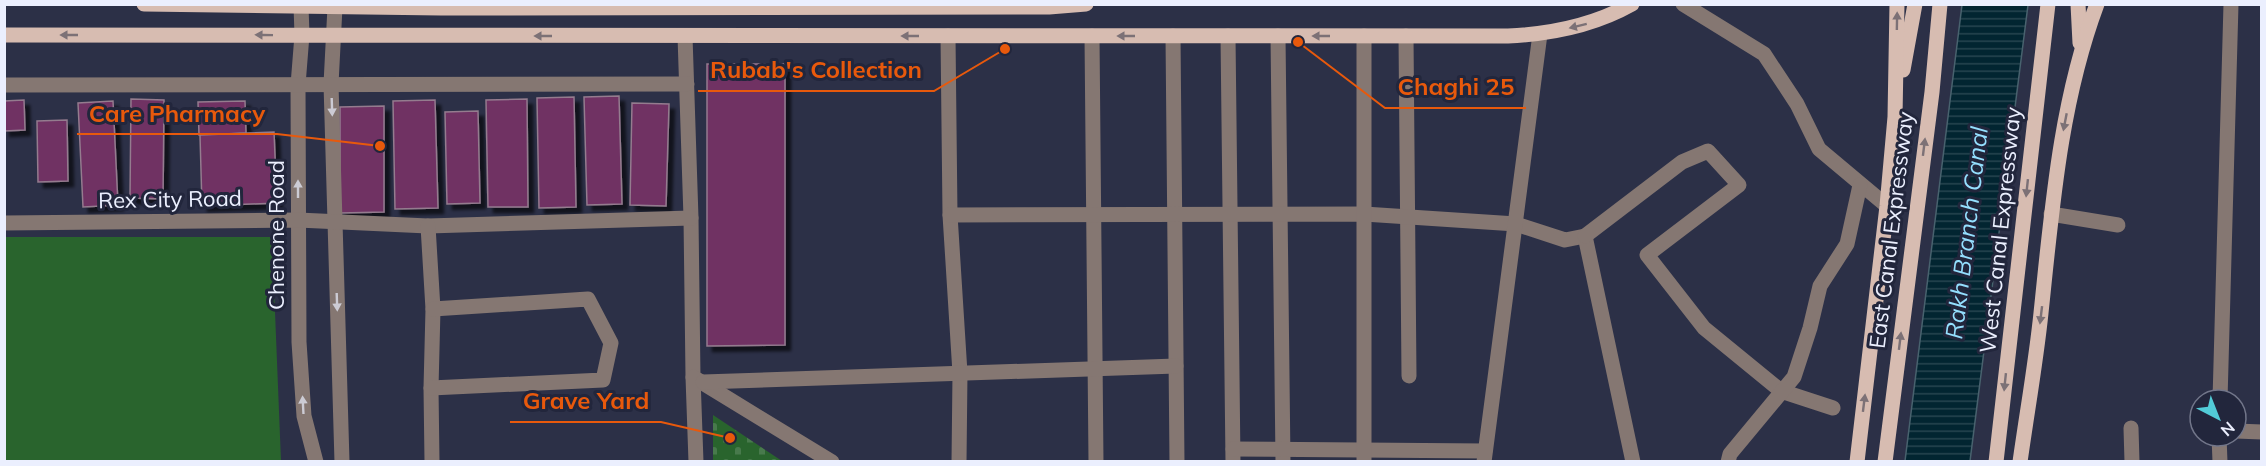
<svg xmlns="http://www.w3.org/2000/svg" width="2266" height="466" font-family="Mulish,sans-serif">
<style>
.cemetery{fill:url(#cemetery-stones)}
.green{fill:#29642d}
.water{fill:url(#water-rules);stroke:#48626e;stroke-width:1.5}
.building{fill:#6f3064;stroke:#947b8e;stroke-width:1.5;filter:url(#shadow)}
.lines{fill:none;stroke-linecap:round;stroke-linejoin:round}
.minor{stroke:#857772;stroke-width:15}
.major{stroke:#d7bcb1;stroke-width:15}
.oneway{fill:#7c7176}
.oneway2{fill:#cccbd4}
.labels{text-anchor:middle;stroke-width:6;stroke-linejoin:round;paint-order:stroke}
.street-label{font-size:22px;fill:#ebeffe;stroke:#22263c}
.water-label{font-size:24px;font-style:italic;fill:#94dffe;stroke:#22263c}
.leader{fill:none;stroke:#e8590c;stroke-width:2}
.callout-dot{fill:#e8590c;stroke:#22263c;stroke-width:2}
.callout-label{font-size:24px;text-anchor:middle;font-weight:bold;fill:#e8590c;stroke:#22263c;stroke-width:6;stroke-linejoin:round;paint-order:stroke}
</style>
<defs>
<pattern id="cemetery-stones" width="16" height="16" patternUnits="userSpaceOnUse" patternTransform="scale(1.5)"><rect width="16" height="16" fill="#29642d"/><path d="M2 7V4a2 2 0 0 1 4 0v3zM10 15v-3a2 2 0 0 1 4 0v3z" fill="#487a4c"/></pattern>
<pattern id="water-rules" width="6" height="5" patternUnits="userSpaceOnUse" patternTransform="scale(1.5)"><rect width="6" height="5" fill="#022531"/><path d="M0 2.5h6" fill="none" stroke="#274550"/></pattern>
<filter id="shadow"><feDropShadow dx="5.5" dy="5.5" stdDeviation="1.5" flood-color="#0009"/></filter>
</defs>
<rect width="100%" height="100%" fill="#2c3047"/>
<path class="cemetery" d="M 713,415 L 782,461 L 713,461 Z"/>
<path class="green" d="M 5,237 L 272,237 L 281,461 L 5,461 Z"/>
<path class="water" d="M 1962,5 L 2028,5 L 1970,461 L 1905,461 Z"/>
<g class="building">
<path d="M 707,64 L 785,64 L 785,345 L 707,346 Z"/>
<path d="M 619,96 L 622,204 L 587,205 L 584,97 Z"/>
<path d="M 574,97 L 576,207 L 539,208 L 537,98 Z"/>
<path d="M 131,99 L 164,100 L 163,199 L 130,198 Z"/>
<path d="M 527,99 L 528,207 L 488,207 L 486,100 Z"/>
<path d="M 24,100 L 25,130 L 4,131 L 4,101 Z"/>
<path d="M 435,100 L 438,208 L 395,209 L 393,101 Z"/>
<path d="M 113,101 L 118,205 L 83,207 L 78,103 Z"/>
<path d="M 245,101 L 246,133 L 199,135 L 198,102 Z"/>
<path d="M 632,103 L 669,104 L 666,206 L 630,205 Z"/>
<path d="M 384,106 L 384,212 L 340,213 L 340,107 Z"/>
<path d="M 478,111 L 480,203 L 447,204 L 445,112 Z"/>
<path d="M 67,120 L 68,181 L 38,182 L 37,121 Z"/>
<path d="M 274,132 L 277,203 L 202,206 L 200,135 Z"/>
</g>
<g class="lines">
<g class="minor">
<path d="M 1683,4 L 1764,54 L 1797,104 L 1819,149 L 1887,206"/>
<path d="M 301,6 L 302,35 L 298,85 L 299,342 L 304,416 L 316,462"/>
<path d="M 335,7 L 331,84 L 342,462"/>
<path d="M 685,36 L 691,218 L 693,377 L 832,462"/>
<path d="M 948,36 L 950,215 L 960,373 L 959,462"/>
<path d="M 1092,36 L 1096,462"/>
<path d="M 1173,36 L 1177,462"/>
<path d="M 1228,36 L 1233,462"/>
<path d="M 1278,36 L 1283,462"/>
<path d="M 1406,36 L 1409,376"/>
<path d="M 4,85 L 687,84"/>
<path d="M 2051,214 L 2118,225"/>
<path d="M 950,215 L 1364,214 L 1516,224 L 1565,240 L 1585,236 L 1633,462"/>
<path d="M 4,223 L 298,220 L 428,226 L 691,218"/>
<path d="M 428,226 L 433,309 L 431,388 L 432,462"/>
<path d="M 1585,236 L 1682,162 L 1708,151 L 1739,185 L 1647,255 L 1704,328 L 1781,391 L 1833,408"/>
<path d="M 693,377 L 696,462"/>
<path d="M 703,382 L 1176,366"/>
<path d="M 431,388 L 603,380 L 611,343 L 588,299 L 433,309"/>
<path d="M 2220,400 L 2231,4"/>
<path d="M 2131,428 L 2132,462"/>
<path d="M 2236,431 L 2262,432"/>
<path d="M 2219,436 L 2220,462"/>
<path d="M 1233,449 L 1485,451"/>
<path d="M 1364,462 L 1364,36"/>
<path d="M 1484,462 L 1540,34"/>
<path d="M 1728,462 L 1730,454 L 1794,377 L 1810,328 L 1820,286 L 1847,244 L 1860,185"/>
</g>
<g class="major">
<path d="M 144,4 L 441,8 L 1049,7 L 1086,4"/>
<path d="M 2078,4 L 2080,43"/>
<path d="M 4,35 L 1508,36 C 1552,34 1593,26 1632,4"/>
<path d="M 1903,70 L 1915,4"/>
<path d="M 1857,462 L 1887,206 L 1895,117 L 1897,4"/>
<path d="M 1885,462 L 1932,92 L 1940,4"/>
<path d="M 1996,462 L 2048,4"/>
<path d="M 2020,462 C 2027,412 2036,362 2041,313 C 2052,209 2060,103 2097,4"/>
</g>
</g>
<defs><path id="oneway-solid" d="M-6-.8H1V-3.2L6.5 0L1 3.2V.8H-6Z" transform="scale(1.5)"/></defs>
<g class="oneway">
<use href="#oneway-solid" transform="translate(1897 21) rotate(-89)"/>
<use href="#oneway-solid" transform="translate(1578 26) rotate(166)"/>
<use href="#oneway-solid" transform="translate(69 35) rotate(180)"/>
<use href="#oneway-solid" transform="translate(264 35) rotate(-179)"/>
<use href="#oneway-solid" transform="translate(543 36) rotate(-180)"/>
<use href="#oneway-solid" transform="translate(910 36) rotate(180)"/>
<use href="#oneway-solid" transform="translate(1126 36) rotate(-180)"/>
<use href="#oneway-solid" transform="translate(1321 36) rotate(-180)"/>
<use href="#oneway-solid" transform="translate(2065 122) rotate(101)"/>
<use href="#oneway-solid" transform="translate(1924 147) rotate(-83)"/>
<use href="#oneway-solid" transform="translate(2027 188) rotate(96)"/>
<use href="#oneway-solid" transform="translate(2041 315) rotate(97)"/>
<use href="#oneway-solid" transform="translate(1900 341) rotate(-83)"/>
<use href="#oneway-solid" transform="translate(2005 382) rotate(96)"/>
<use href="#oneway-solid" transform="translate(1864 403) rotate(-83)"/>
</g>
<g class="oneway2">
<use href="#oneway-solid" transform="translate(332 107) rotate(88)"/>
<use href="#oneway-solid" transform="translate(298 189) rotate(-90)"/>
<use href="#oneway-solid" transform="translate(337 302) rotate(88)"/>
<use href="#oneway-solid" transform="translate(303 405) rotate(-93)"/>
</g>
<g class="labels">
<g class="street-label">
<text transform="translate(170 199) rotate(-1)" y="8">Rex City Road</text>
<text transform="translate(1891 230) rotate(-83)" y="8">East Canal Expressway</text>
<text transform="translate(2000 230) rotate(-84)" y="8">West Canal Expressway</text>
<text transform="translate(276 235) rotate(-90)" y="8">Chenone Road</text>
</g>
<g class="water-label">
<text transform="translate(1967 233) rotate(-83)" y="8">Rakh Branch Canal</text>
</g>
</g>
<path class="leader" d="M1005 49L934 91H698M1298 42L1385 108H1526M380 146L277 134H77M730 438L661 422H510"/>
<g class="callout-dot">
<circle cx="1005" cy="49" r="6"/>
<circle cx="1298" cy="42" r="6"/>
<circle cx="380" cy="146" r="6"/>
<circle cx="730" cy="438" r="6"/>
</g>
<g class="callout-label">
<text x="816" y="78">Rubab's Collection</text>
<text x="1456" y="95">Chaghi 25</text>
<text x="177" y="122">Care Pharmacy</text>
<text x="586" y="409">Grave Yard</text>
</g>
<rect width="2266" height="466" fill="none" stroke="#ebeffe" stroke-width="12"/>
<g transform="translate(2218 418) rotate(138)"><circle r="28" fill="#22263c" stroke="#72768a" stroke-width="1.5"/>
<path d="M0-4.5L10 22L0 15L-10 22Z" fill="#52cbd7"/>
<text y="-9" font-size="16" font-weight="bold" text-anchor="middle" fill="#ebeffe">N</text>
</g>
</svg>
